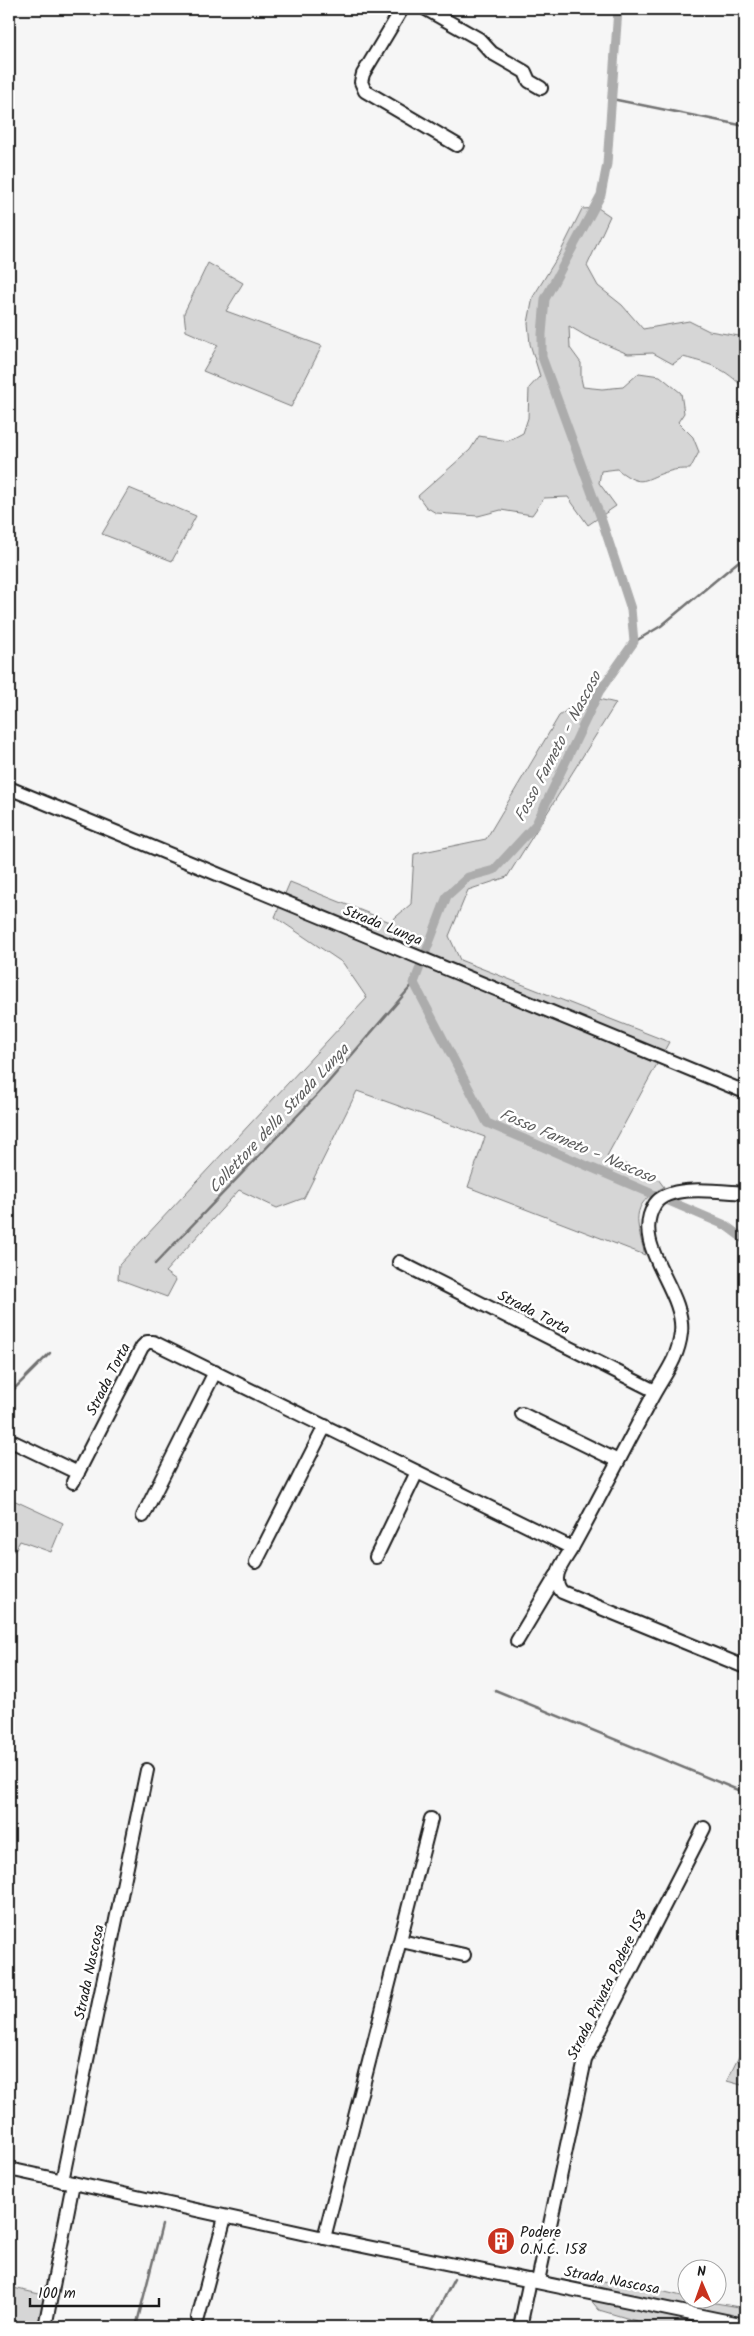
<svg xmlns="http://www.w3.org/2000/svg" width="754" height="2336" font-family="Kalam,sans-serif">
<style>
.green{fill:#d6d6d6;stroke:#797979}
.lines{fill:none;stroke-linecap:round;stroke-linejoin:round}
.stream{stroke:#727272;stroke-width:2.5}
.canal{stroke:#acacac;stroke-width:9}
.minor-casing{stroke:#1c1c1c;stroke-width:16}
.minor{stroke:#fff;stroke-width:12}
.labels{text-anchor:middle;stroke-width:5;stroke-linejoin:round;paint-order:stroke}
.street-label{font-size:15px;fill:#1c1c1c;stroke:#fff}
.poi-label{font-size:15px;fill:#1c1c1c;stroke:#fff;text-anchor:start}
.water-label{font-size:16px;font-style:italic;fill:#5d5d5d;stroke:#fff}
</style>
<rect width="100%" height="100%" fill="#f6f6f6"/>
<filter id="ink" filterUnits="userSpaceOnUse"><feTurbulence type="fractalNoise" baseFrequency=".02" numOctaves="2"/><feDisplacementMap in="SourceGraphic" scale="10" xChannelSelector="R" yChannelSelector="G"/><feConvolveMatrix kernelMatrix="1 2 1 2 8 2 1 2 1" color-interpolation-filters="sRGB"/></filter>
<g filter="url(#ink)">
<g class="green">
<path d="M 598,208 L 610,216 L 587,266 L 598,286 L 622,305 L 643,329 L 689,321 L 709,331 L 745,337 L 745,389 C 723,367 713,365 683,357 L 673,364 L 653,353 L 628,354 L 586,336 L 569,326 L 570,348 L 581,363 L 581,378 L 583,387 L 602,389 L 623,387 L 639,373 L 660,376 L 681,393 L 684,413 L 678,422 L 693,437 L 699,452 L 690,469 C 683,469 676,469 670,471 C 643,478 644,490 617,469 L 601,471 L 599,483 L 616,506 L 588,525 L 568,497 L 544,498 L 532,515 L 501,510 L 478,516 L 436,513 L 426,507 L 418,496 L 470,450 L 479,436 L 508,441 L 523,433 L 528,418 L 529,388 L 540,376 L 530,344 L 528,323 L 533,297 L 560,253 L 582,209 Z"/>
<path d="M 208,263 L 243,283 L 226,311 L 322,346 L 291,407 L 203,371 L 218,345 L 186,331 L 184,313 Z"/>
<path d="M 129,488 L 196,516 L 172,561 L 102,534 Z"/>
<path d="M 585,696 L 616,703 L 507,877 L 468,890 L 449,936 L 460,960 L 669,1042 L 607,1156 L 658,1179 L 664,1187 C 628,1205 637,1222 645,1255 L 468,1187 L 485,1137 L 357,1091 L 304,1198 L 277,1208 L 239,1190 L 165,1272 L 176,1280 L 167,1297 L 118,1279 L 119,1265 L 367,998 L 343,963 L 275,917 L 290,882 L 390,922 L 411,904 L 414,854 L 486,839 L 559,716 Z"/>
<path d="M 9,1498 L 63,1523 L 51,1552 L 20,1541 L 15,1550 L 9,1553 Z"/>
<path d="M 745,2044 L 745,2086 L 727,2081 Z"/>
<path d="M 595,2280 L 644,2287 L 686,2297 L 686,2298 L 745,2308 L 745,2327 L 657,2327 L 599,2310 L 589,2298 Z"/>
<path d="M 9,2287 L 48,2296 L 41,2327 L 9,2327 Z"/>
</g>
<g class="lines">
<g class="stream">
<path d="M 612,99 L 745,126"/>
<path d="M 634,642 L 661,626 L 745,556"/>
<path d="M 155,1264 L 318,1094 L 414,983"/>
<path d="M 9,1394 L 50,1353"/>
<path d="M 495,1690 L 745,1793"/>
<path d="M 136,2327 L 162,2225"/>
<path d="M 429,2327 L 454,2279"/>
</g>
<path class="canal" d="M 618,9 L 607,164 L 601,195 L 545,299 L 542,334 L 542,357 L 602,521 L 631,609 L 634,642 L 599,692 L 536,824 L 494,870 L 468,877 L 447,896 L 414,983 L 487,1123 L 725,1225 L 745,1240"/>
<g class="minor-casing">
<g id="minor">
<path d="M 402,9 L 363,74 L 361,82 L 365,91 L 457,145"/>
<path d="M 426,9 L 479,39 L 492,53 L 525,72 L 529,81 L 541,88"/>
<path d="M 9,788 L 745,1092"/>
<path d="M 399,1262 L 655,1391"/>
<path d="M 522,1414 L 618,1461"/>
<path d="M 9,1440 L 78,1473"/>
<path d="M 73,1482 L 142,1347 L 147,1342 L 153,1342 L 572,1548 C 599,1499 624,1450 650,1401 C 662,1377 678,1361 681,1333 C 686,1290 629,1245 655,1204 C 669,1183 723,1192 745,1193"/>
<path d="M 143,1516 L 215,1372"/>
<path d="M 572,1548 C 564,1562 549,1577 562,1592 L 745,1667"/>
<path d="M 376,1557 L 417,1472"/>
<path d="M 256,1562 L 325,1426"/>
<path d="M 517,1641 L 556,1576"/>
<path d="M 401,1941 L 464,1955"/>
<path d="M 9,2169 L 324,2238 L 745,2325"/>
<path d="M 62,2181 L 147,1770"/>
<path d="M 324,2238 L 431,1819"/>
<path d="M 538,2281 L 585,2060 L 704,1828"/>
<path d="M 198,2318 L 225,2217"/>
<path d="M 45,2327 L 73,2183"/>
<path d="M 520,2327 L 530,2280"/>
</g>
</g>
<use href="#minor" class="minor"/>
</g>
</g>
<defs>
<g id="building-disc" transform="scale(1.4375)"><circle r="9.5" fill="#c8321e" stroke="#fff"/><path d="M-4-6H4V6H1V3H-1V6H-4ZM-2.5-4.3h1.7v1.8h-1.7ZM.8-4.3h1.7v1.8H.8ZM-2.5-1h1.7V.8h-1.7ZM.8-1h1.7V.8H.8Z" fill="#fff"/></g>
</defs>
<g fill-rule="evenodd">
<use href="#building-disc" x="501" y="2241"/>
</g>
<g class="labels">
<g class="street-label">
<text transform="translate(383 925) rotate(22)" y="5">Strada Lunga</text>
<text transform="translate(534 1312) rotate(27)" y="5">Strada Torta</text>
<text transform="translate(108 1379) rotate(-63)" y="5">Strada Torta</text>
<text transform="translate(89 1972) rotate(-78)" y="5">Strada Nascosa</text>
<text transform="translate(607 1985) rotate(-64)" y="5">Strada Privata Podere 158</text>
<text transform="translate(612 2280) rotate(11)" y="5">Strada Nascosa</text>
</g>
<g class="poi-label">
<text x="520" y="2237">Podere<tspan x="520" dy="17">O.N.C. 158</tspan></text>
</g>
<g class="water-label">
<text transform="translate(557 746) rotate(-62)" y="6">Fosso Farneto - Nascoso</text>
<text transform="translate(278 1118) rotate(-47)" y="6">Collettore della Strada Lunga</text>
<text transform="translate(578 1145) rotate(23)" y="6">Fosso Farneto - Nascoso</text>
</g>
</g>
<rect width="754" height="2336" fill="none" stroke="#fff" stroke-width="30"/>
<rect x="15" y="15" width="724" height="2306" fill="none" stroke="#1c1c1c" stroke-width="2" filter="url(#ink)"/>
<g transform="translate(702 2284) rotate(358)"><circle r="24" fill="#ffffff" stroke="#a4a4a4"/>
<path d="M0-4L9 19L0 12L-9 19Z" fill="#c8321e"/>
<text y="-8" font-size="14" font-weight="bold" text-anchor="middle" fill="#1c1c1c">N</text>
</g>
<path d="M30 2298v8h129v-8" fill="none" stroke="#1c1c1c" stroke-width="2.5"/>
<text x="38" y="2298" font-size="15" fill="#1c1c1c" stroke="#ffffff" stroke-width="4" paint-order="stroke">100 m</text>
</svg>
